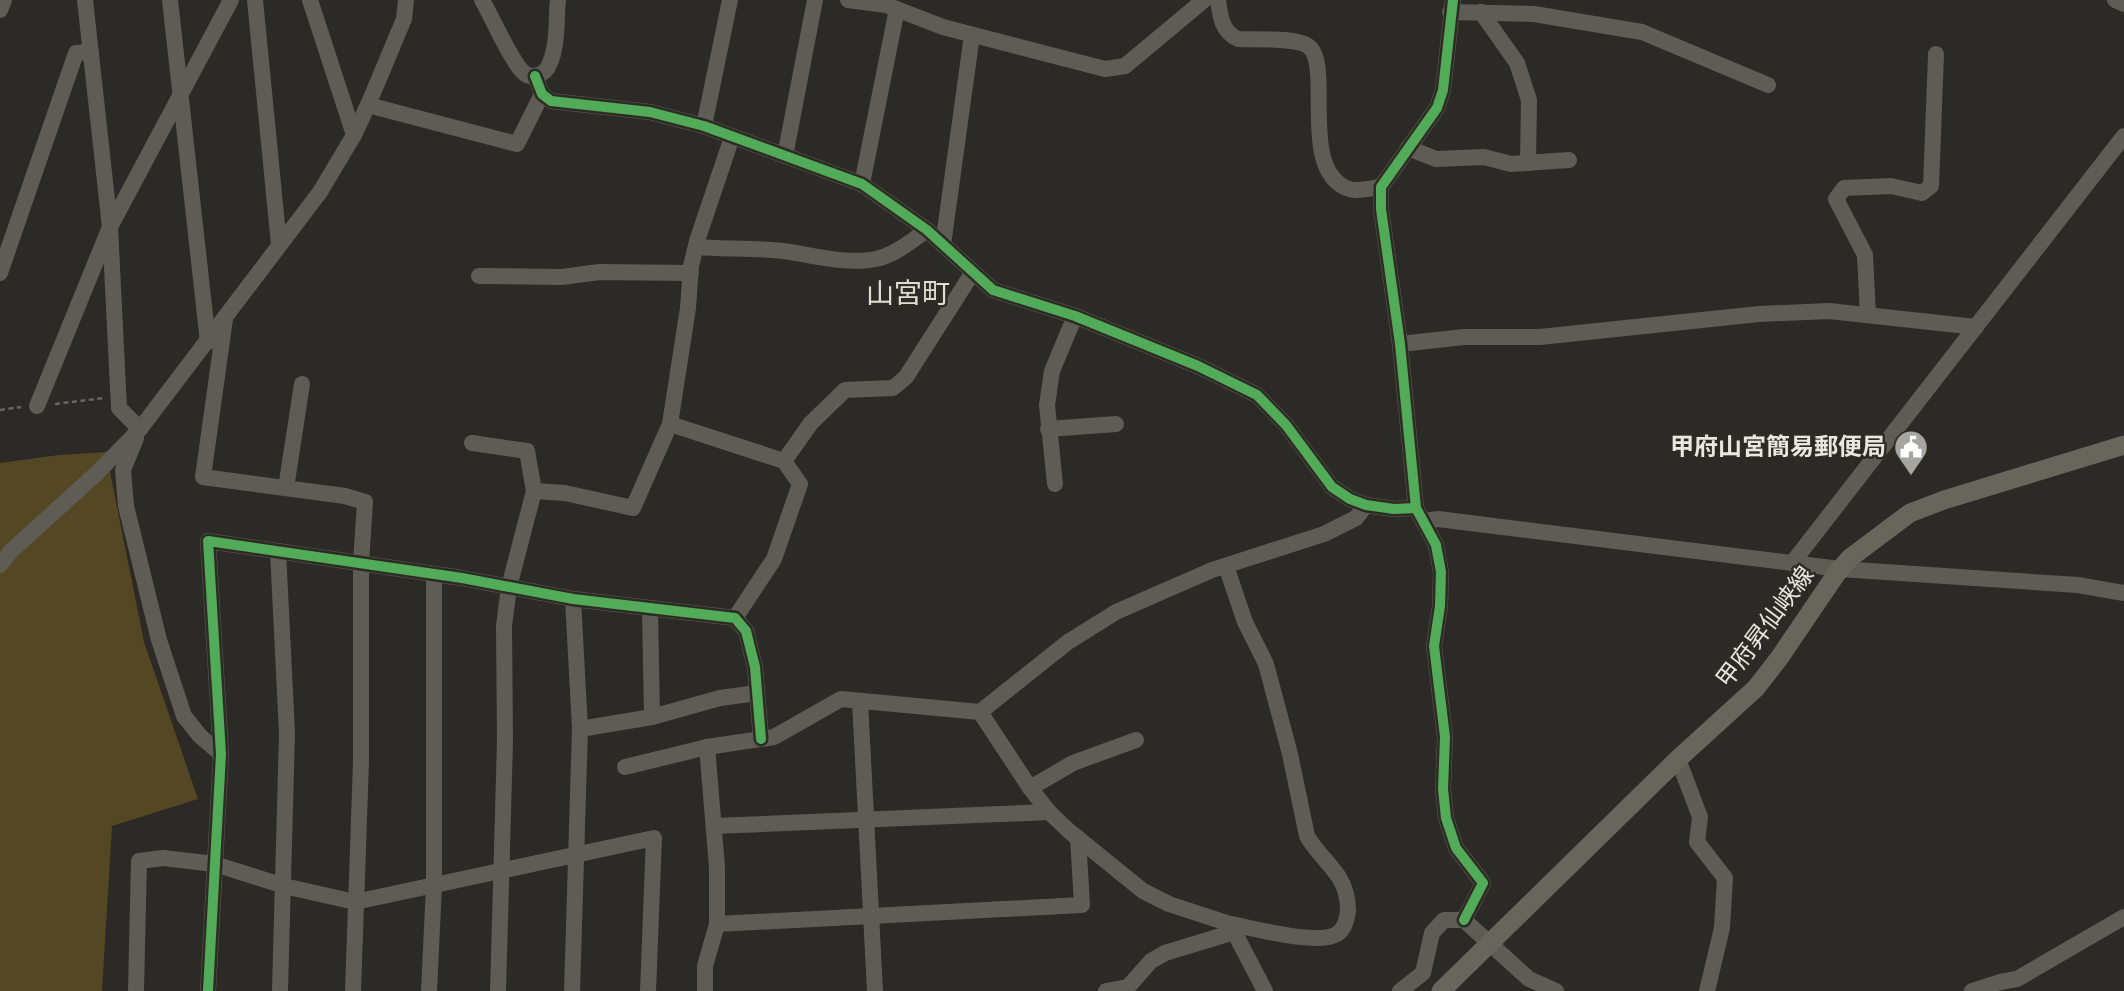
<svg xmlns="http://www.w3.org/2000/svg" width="2124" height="991" font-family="'Nunito Sans','Noto Sans JP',sans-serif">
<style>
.green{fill:#534823}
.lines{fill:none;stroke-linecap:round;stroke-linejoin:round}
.path{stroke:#686662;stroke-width:2.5;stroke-dasharray:5 3.5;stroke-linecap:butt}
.minor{stroke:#5f5c55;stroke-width:16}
.major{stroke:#68665c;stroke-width:19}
.cycleway-casing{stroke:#2d2b24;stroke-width:15}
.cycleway{stroke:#51ab58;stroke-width:10}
.labels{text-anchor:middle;stroke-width:5;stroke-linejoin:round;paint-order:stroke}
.poi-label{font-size:24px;font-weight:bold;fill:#e8e7e2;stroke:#2d2b24;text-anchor:end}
.street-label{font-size:24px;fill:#e8e7e2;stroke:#2d2b24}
.quarter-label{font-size:28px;fill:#e0ded4;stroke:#2d2b24}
</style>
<rect width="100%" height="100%" fill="#2b2a26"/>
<path class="green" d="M 106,452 L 144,642 L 198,799 L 112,826 L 102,991 L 0,991 L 0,463 L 59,455 Z"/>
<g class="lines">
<g class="path">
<path d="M 55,404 L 104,398"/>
<path d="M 0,410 L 21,407"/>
</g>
<g class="minor">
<path d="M 85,0 L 110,227 L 119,408 L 140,429"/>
<path d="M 170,0 L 208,342"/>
<path d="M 255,0 L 279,245"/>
<path d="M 310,0 L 354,135"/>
<path d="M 482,0 C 492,17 510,59 523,72 C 531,80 545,75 549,65 C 558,47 556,20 558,0"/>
<path d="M 848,0 L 886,5 L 943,27 L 1105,69 L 1125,66 L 1204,0"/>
<path d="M 1218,0 C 1220,16 1222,32 1238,39 C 1255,40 1295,37 1308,46 C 1334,63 1297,171 1349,189 C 1358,192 1372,188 1381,187"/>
<path d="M 1453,0 L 1443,90 L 1437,108 L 1381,187 L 1381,209 L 1400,344 L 1416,508 L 1436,545 L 1441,572 L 1440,606 L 1434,646 L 1445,737 L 1443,789 L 1446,818 L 1456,848 L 1483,883 L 1464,920"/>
<path d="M 2115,0 L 2124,4"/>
<path d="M 0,10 L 4,0"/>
<path d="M 1450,12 L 1534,14 L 1642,32 L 1768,85"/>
<path d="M 1481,12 L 1517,63 L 1529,100 L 1528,163"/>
<path d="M 535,76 L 542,94 L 551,101 L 650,112 L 704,126 L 862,184 L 927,230 L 993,290 L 1075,316 L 1198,366 L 1257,395 L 1286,425 L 1332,487 L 1350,499 L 1366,505 L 1394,509 L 1416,508"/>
<path d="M 368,105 L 517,144 L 542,94"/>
<path d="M 704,126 L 730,0"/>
<path d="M 1408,148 L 1436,159 L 1484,157 L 1511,164 L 1569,160"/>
<path d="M 785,156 L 815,0"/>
<path d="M 862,184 L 897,9"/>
<path d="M 943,245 L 972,35"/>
<path d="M 696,247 C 724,249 754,248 783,251 C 814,255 849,266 880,258 C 897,253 913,240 927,230"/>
<path d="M 0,273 L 76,53 L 91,52"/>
<path d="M 479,276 L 562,277 L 599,272 L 691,273"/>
<path d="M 1868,315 L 1865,255 L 1836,199 L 1844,188 L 1891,186 L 1922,193 L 1931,186 L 1936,54"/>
<path d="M 225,319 L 203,477 L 345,496 L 365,502 L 361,563 L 361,762 L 353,991"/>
<path d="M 1400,344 L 1464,337 L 1540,337 L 1759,314 L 1829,311 L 1976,327"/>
<path d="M 37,406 L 110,227 L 231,0"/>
<path d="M 670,424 L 784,461 L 800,484 L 774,559 L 735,618"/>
<path d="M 1048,429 L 1116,424"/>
<path d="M 136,438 L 123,470 L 126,506 L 159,640 L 184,716 L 200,736 L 221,754"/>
<path d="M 472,443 L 527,451 L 534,491 L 509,587 L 504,626 L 505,741 L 498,991"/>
<path d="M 784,461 L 811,423 L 845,390 L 893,388 L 906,377 L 973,272"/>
<path d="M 1055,484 L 1047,405 L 1052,371 L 1075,316"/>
<path d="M 286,488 L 302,384"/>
<path d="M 534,491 L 565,493 L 633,508 L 670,424 L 688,308 L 691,266 L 697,241 L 732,137"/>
<path d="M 1424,521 L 1438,519 L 1840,569 L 2078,585 L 2124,593"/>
<path d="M 278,551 L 287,733 L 280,991"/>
<path d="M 1793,562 L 2124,136"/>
<path d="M 0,565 L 11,551 L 97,473 L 140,429 L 320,192 L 354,135 L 368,105 L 404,19 L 406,0"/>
<path d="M 1226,566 L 1245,622 L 1266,664 L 1290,754 L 1307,836 C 1316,852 1331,864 1340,879 C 1346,889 1348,900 1348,911 C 1347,919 1345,929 1337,934 C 1317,946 1254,928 1230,924"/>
<path d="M 650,608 L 652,717"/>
<path d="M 860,701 L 875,991"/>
<path d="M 980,712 L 1068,642 L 1116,612 L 1212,570 L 1324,534 L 1356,518 L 1366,505"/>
<path d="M 580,729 L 652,717 L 720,698 L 757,693"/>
<path d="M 1678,759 L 1700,817 L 1697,842 L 1725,878 L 1722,928 L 1707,991"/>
<path d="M 625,767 L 707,747"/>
<path d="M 1030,788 L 1073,763 L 1136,740"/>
<path d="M 714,826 L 1049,812"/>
<path d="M 717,924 L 1082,905 L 1078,838"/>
<path d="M 136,991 L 139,861 L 163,858 L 215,864 L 284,886 L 355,902 L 654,838 L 648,991"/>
<path d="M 208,991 L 221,754 L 208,541 L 462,578 L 573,599 L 735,618 L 746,631 L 755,667 L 761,739"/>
<path d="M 429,991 L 434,885 L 434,575"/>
<path d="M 572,991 L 580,729 L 573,599"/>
<path d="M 705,991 L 705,966 L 717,924 L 717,867 L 707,747 L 774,737 L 841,699 L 980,712 L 1030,788 L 1049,812 L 1069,831 L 1143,891 L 1169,904 L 1230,924 L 1265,991"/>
<path d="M 1106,991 L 1128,987 L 1151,961 L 1165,953 L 1234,932"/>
<path d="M 1400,991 L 1423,973 L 1432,933 L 1444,920 L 1464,920 L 1529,979 L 1556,991"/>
<path d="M 1972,991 L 2000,982 L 2017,979 L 2124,917"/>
</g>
<path class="major" d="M 1441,991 L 1678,759 L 1756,688 L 1780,657 L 1837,573 L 1850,558 L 1910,513 L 1944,500 L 2124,445"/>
<g class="cycleway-casing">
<g id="cycleway">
<path d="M 1453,0 L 1443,90 L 1437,108 L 1381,187 L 1381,209 L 1400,344 L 1416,508 L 1436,545 L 1441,572 L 1440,606 L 1434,646 L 1445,737 L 1443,789 L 1446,818 L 1456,848 L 1483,883 L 1464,920"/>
<path d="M 535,76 L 542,94 L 551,101 L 650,112 L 704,126 L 862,184 L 927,230 L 993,290 L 1075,316 L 1198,366 L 1257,395 L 1286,425 L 1332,487 L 1350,499 L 1366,505 L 1394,509 L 1416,508"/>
<path d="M 208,991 L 221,754 L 208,541 L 462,578 L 573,599 L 735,618 L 746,631 L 755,667 L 761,739"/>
</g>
</g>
<use href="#cycleway" class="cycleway"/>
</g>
<defs>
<g id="civic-pin" transform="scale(1.75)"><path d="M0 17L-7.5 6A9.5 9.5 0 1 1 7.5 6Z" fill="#a6a5a0" stroke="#2d2b24"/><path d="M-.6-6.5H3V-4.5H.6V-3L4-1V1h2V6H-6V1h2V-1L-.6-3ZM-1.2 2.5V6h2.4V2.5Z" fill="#fff"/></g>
</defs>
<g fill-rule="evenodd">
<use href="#civic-pin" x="1911" y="447"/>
</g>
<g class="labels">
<g class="poi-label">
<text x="1886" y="455">甲府山宮簡易郵便局</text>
</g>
<g class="street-label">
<text transform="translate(1765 627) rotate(-53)" y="8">甲府昇仙峡線</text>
</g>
<g class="quarter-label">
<text x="908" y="303">山宮町</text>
</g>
</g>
</svg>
